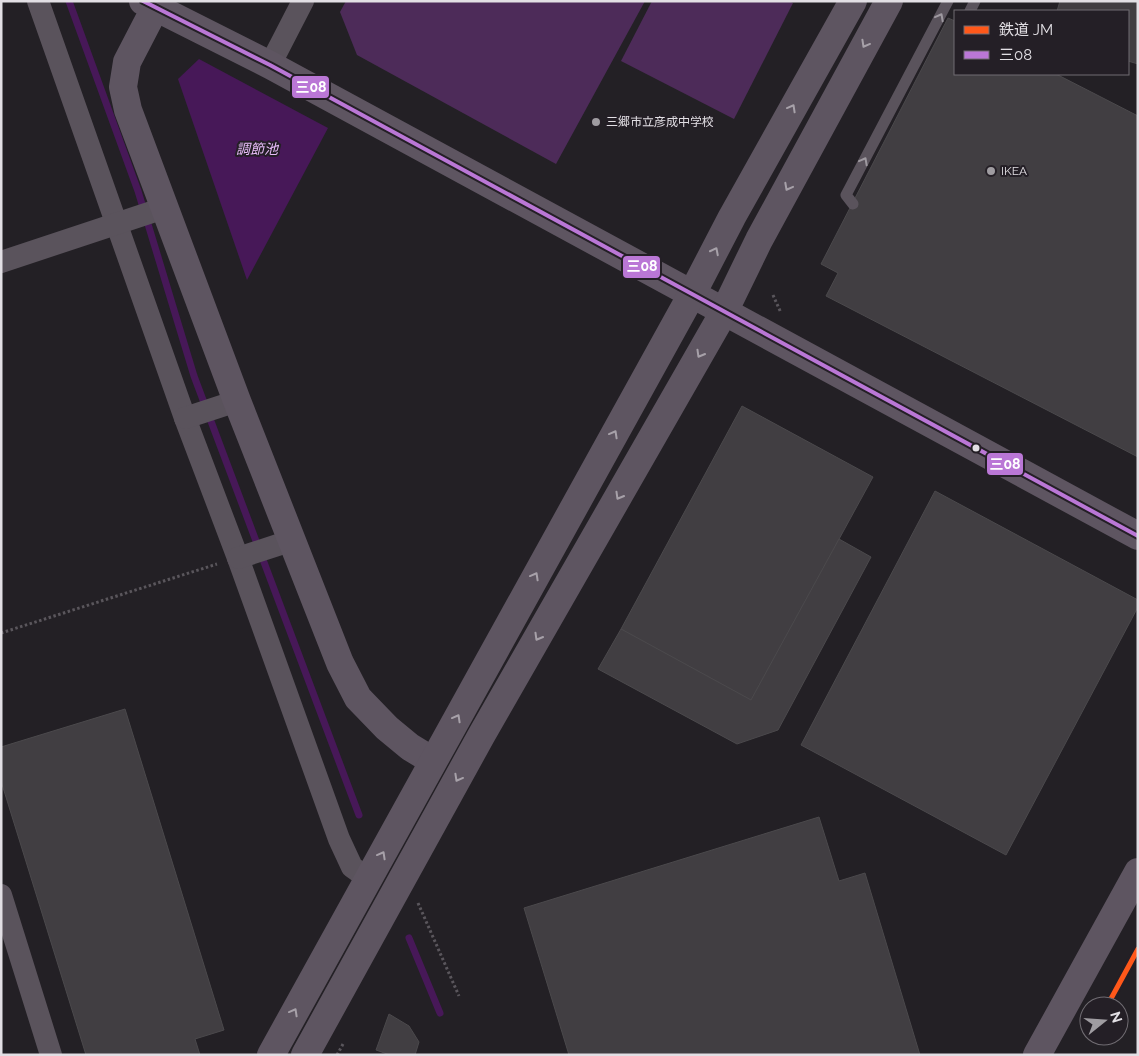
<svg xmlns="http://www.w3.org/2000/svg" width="1139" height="1056" font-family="Raleway,'Noto Sans JP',sans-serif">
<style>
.green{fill:#4d2b59}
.water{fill:#471858}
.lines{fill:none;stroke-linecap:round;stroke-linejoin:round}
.stream{stroke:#471858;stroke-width:7}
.building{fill:#413e42;stroke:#4b494c}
.path{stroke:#5a565c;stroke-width:3;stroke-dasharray:2.5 2.5;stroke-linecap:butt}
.lane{stroke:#5a535c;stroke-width:11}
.street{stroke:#5a535c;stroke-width:22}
.secondary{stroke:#5e5561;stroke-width:28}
.bus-1-casing{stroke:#241f26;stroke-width:8}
.bus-1{stroke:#ba77d6;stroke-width:4}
.rail-1-casing{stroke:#241f26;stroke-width:9}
.rail-1{stroke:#ff581a;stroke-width:5}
.oneway{stroke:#9e99a0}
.oneway2{stroke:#a7a1a9}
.poi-dot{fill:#9f9ca1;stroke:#241f26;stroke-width:2}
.bus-dot{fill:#e2dfe4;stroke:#241f26;stroke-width:2}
.labels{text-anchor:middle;stroke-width:4;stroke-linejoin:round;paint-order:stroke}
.poi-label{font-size:12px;fill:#e2dfe4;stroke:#241f26;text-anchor:start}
.water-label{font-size:14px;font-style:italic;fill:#e6bbf7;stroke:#241f26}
.line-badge{stroke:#241f26;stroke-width:2}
.badge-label{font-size:14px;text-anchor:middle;font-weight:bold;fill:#fff}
</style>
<rect width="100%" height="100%" fill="#232025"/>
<g class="green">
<path d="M 346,1 L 645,1 L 556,164 L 357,55 L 340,12 Z"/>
<path d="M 652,1 L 789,1 L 793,3 L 734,119 L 621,61 Z"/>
</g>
<path class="water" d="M 199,59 L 328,128 L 247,280 L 178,79 Z"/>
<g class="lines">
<g class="stream">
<path d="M 69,1 L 138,191 L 194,376 L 359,815"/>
<path d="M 409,938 L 440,1013"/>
</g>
</g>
<g class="building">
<path d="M 1060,1 L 1138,1 L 1138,64 L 1128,61 L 1128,11 L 1057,11 Z"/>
<path d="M 948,18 L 955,21 L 955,74 L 1056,74 L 1138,116 L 1138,457 L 826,296 L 838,273 L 821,264 Z"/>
<path d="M 742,406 L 873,477 L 751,700 L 621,629 Z"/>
<path d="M 935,491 L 1138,600 L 1138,607 L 1006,855 L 801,745 Z"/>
<path d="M 839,539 L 871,557 L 778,730 L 737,744 L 598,669 L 621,629 L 751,700 Z"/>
<path d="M 125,709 L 224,1030 L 195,1039 L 200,1055 L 86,1055 L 1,781 L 1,747 Z"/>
<path d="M 819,817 L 839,881 L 865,873 L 920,1055 L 569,1055 L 524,908 Z"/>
<path d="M 389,1014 L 409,1026 L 419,1042 L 415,1055 L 390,1055 L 376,1050 Z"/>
</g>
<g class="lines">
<g class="path">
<path d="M 773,295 L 781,313"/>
<path d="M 1,633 L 217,564"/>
<path d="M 418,903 L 459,996"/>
<path d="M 337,1055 L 343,1044"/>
</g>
<g class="lane">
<path d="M 970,11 L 975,1"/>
<path d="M 853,204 L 846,195 L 948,1"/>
</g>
<g class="street">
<path d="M 38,1 L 185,418 L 238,558 L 339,839 L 352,867 L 369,879"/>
<path d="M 270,65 L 303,1"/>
<path d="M 1,262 L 164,208"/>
<path d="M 185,418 L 237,401"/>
<path d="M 238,558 L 290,541"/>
<path d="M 1,895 L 51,1055"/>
</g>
<g class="secondary">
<path d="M 143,1 L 270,65 L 1138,536"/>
<path d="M 155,8 L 127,62 L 123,87 L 128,110 L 237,401 L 340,663 L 358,698 L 387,728 L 410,747 L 433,761"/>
<path d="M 271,1055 L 692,294 L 732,217 L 853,1"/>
<path d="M 305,1055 L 481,736 L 724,312 L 759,240 L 889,1"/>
<path d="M 1037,1055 L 1138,872"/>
</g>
<g class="bus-1-casing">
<path id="bus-1" d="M 143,1 L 270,65 L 1138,536"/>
</g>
<use href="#bus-1" class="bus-1"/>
<g class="rail-1-casing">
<path id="rail-1" d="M 1107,1006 L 1138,949"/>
</g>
<use href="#rail-1" class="rail-1"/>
</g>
<defs><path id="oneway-chevron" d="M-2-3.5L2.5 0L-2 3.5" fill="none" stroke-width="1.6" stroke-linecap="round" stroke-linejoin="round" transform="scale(1.25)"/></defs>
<g class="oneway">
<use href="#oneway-chevron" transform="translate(940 17) rotate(-62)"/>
<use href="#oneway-chevron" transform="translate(864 161) rotate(-62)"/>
</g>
<g class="oneway2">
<use href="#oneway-chevron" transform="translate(865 44) rotate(119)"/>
<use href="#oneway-chevron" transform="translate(792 108) rotate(-61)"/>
<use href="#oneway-chevron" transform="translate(788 187) rotate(118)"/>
<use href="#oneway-chevron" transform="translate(715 251) rotate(-63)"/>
<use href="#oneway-chevron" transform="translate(700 354) rotate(120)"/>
<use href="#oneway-chevron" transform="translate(614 434) rotate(-61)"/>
<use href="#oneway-chevron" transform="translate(619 496) rotate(120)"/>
<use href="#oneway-chevron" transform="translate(535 576) rotate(-61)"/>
<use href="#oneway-chevron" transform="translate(538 637) rotate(120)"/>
<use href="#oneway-chevron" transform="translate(457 718) rotate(-61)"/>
<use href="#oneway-chevron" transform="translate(458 778) rotate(119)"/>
<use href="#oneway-chevron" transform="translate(382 855) rotate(-61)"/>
<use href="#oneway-chevron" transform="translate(294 1012) rotate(-61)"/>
</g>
<g class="poi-dot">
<circle cx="596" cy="122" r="5"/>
<circle cx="991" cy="171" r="5"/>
</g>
<circle class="bus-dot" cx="976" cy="448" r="4.5"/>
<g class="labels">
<g class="poi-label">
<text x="606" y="126">三郷市立彦成中学校</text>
<text x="1001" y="175">IKEA</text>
</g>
<g class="water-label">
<text x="257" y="154">調節池</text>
</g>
</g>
<g class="line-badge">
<rect x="291" y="75" width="39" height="24" rx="5" fill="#ba77d6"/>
<rect x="622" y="255" width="39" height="24" rx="5" fill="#ba77d6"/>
<rect x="986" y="452" width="38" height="24" rx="5" fill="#ba77d6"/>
</g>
<g class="badge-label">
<text x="311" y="92">三08</text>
<text x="642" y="271">三08</text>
<text x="1005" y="469">三08</text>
</g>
<rect width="1139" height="1056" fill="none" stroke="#e2dfe4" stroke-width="5"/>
<rect x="954" y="10" width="175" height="65" fill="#241f26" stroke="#706c72"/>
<rect x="964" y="26" width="25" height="8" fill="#ff581a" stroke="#706c72"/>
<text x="999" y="35" font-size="15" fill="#e2dfe4">鉄道 JM</text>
<rect x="964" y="51" width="25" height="8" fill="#ba77d6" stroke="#706c72"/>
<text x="999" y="60" font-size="15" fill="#e2dfe4">三08</text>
<g transform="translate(1104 1021) rotate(73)"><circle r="24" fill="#241f26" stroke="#706c72"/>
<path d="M0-4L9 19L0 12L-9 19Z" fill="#9f9ca1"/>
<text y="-8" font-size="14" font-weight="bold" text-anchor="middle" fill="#e2dfe4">N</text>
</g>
</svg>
